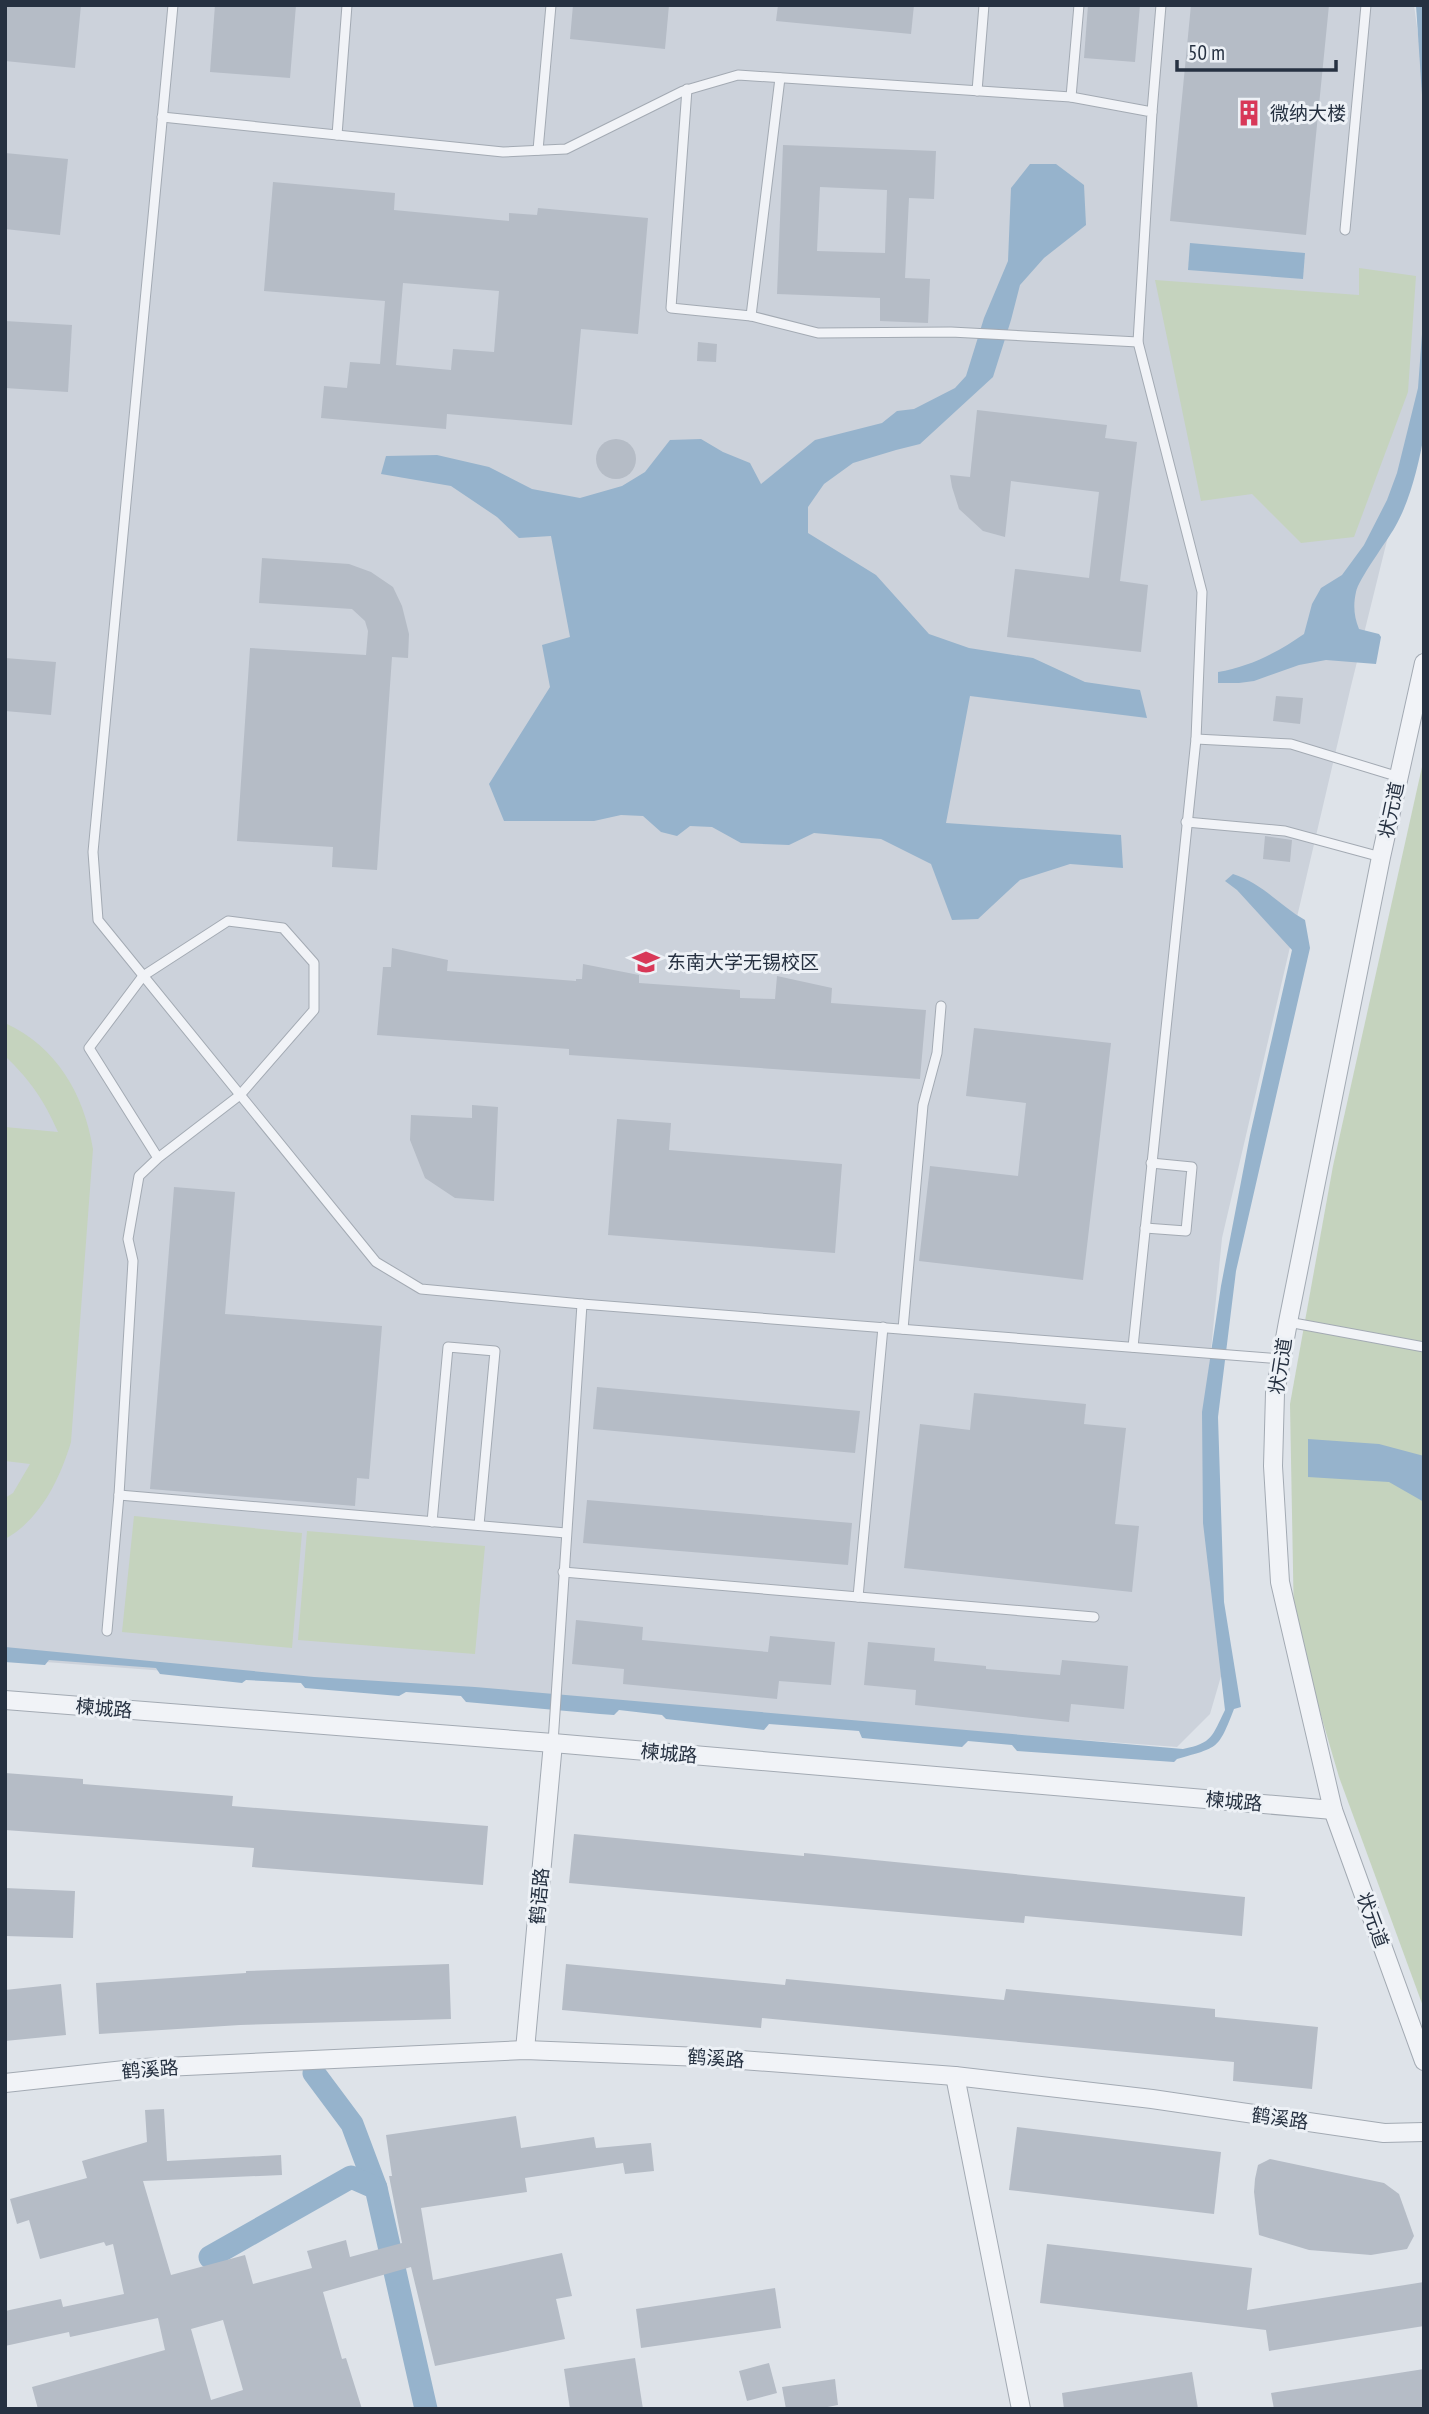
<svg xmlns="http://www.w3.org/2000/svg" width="1429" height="2414" font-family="'PT Sans Narrow','Noto Sans SC',sans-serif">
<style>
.built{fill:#ccd2db}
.green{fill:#c5d3be}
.water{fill:#96b3cc}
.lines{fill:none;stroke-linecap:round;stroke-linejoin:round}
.canal{stroke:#96b3cc;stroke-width:23}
.building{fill:#b5bcc6;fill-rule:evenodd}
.lane-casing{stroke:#a3aab3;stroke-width:11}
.street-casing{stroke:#a3aab3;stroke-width:20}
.lane{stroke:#f1f3f7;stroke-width:9}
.street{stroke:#f1f3f7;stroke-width:18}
.labels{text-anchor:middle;stroke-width:6;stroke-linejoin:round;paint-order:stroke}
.poi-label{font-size:19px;fill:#263141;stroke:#edf1f6;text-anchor:start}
.street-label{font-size:19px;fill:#263141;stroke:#edf1f6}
</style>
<rect width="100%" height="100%" fill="#dee3e9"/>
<path class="built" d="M 5,5 L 1414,5 L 1424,79 L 1424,373 L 1400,488 L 1351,686 L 1222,1238 L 1206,1401 L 1224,1666 L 1210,1714 L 1177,1747 L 5,1659 Z"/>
<g class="green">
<path d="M 1359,268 L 1416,276 L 1408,392 L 1354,537 L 1301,543 L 1252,494 L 1201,501 L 1155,280 L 1359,295 Z"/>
<path d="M 1424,758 L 1424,2009 L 1339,1777 L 1294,1623 L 1290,1404 L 1333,1166 Z"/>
<path d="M 5,1023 C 57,1047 84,1094 93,1149 L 71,1442 C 60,1479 40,1520 5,1539 L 5,1498 L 13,1493 L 30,1464 L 5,1461 L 5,1127 L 58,1132 C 44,1100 30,1080 5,1056 Z"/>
<path d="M 134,1516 L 302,1533 L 292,1648 L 122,1632 Z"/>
<path d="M 307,1531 L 485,1546 L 475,1654 L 298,1640 Z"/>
</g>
<g class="water">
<path d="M 1416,5 L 1424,6 L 1424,125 Z"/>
<path d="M 1030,164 L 1056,164 L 1084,185 L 1086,225 L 1044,258 L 1020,285 L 1011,320 L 993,377 L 920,444 L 896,450 L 853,463 L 824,484 L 808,507 L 808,533 L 876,575 L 929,634 L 969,648 L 1033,658 L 1085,682 L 1140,690 L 1147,718 L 970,696 L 946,823 L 1121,835 L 1123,868 L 1070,864 L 1020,880 L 978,919 L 952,920 L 931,864 L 881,839 L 814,833 L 789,845 L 741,843 L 712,827 L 690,826 L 677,836 L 661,832 L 643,816 L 621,815 L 594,821 L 504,821 L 489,784 L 550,687 L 542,645 L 570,637 L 551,536 L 519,538 L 497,517 L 451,486 L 381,474 L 386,456 L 437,455 L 489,467 L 532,489 L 580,498 L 622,486 L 645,472 L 670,440 L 701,439 L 723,452 L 750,463 L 761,484 L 815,440 L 882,423 L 897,411 L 914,409 L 955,388 L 966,376 L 984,318 L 1008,261 L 1011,188 Z"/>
<path d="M 1190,243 L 1305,253 L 1303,279 L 1188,270 Z"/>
<path d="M 1424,307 L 1424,434 C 1419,464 1410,501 1395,527 C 1387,541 1358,580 1356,592 C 1353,605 1354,617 1359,629 L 1379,634 L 1381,637 L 1376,664 L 1326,660 L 1299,665 L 1254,681 L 1239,683 L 1218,683 L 1218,672 C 1250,667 1278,652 1304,634 L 1312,604 L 1321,588 L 1342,575 L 1364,545 L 1387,500 L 1397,473 L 1418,388 Z"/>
<path d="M 1233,874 C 1262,883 1279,905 1305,920 L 1310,948 L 1236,1271 L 1218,1417 L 1224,1602 L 1241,1707 L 1234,1709 C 1218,1750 1219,1747 1177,1759 L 1174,1762 L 1017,1751 L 1012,1745 L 968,1741 L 962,1747 L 862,1738 L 859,1731 L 769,1724 L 764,1730 L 666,1719 L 662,1715 L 619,1710 L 614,1715 L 600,1714 L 466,1702 L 461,1696 L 406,1692 L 399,1696 L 305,1688 L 301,1683 L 246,1680 L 242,1683 L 160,1674 L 156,1668 L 49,1660 L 45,1665 L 5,1662 L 5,1647 L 314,1677 L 475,1687 L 1183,1749 C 1213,1743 1212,1736 1225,1710 L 1203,1523 L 1202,1412 L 1221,1286 L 1250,1135 L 1292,950 L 1237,890 L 1225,881 Z"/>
<path d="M 1308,1439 L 1379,1444 L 1424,1456 L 1424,1502 L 1389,1482 L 1308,1477 Z"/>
</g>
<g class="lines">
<g class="canal">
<path d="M 314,2073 L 352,2124 L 376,2188"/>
<path d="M 210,2257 L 351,2177 L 376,2188 L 426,2409"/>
</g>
</g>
<g class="building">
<path d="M 5,5 L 81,5 L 75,68 L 5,61 Z"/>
<path d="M 215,5 L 296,5 L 290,78 L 210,72 Z"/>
<path d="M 573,5 L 669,5 L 665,49 L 570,39 Z"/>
<path d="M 778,5 L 914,5 L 911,34 L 776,21 Z"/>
<path d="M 1088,5 L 1140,5 L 1135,62 L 1084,58 Z"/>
<path d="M 1191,5 L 1329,5 L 1306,235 L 1170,221 Z"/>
<path d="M 783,145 L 936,151 L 934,199 L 909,198 L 905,278 L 930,279 L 928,323 L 880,321 L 880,298 L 777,294 ZM 820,187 L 887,190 L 885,253 L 817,251 Z"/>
<path d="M 5,153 L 68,159 L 60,235 L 5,229 Z"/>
<path d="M 273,182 L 395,193 L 394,210 L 509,221 L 509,213 L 537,215 L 538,208 L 648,218 L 638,334 L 581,329 L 572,425 L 447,414 L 446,429 L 321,418 L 324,386 L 347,388 L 350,362 L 380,364 L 385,301 L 264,291 ZM 403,283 L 499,291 L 494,352 L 453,349 L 451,370 L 396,365 Z"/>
<path d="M 5,321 L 72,325 L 68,392 L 5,388 Z"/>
<path d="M 698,342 L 717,344 L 716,362 L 697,361 Z"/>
<path d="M 977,410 L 1107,425 L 1105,438 L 1137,442 L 1120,581 L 1148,585 L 1141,652 L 1007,637 L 1015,569 L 1089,578 L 1099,492 L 1011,481 L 1005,537 L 983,531 L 959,509 L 952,487 L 950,475 L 970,477 Z"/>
<circle cx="616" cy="459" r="20"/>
<path d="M 262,558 L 349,564 L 371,572 L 393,587 L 402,606 L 409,634 L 408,658 L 392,657 L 377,870 L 332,867 L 333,847 L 237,841 L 250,648 L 366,655 L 368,631 L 365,621 L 352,609 L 259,603 Z"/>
<path d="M 5,658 L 56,662 L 51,715 L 5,711 Z"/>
<path d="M 1276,696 L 1303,698 L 1300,724 L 1273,721 Z"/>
<path d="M 1265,836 L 1292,840 L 1290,862 L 1263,859 Z"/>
<path d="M 392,948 L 448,960 L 447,971 L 576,981 L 576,979 L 582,979 L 583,964 L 639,975 L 639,983 L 740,990 L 740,998 L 775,999 L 777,976 L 832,988 L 831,1003 L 926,1010 L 920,1079 L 569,1055 L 569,1049 L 377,1035 L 383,967 L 391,967 Z"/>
<path d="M 974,1028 L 1111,1043 L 1083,1280 L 919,1261 L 930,1166 L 1018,1176 L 1026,1103 L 966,1096 Z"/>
<path d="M 472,1105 L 498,1107 L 494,1201 L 455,1198 L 425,1178 L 410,1140 L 411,1115 L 472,1118 Z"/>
<path d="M 617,1119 L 671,1123 L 669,1150 L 842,1164 L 835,1253 L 608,1235 Z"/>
<path d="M 174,1187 L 235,1192 L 225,1314 L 382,1326 L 369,1479 L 357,1478 L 355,1506 L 150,1489 Z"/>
<path d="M 597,1387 L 860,1411 L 855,1453 L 593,1429 Z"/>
<path d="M 974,1393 L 1086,1404 L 1084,1424 L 1126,1428 L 1115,1524 L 1139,1526 L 1132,1592 L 904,1568 L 920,1424 L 970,1430 Z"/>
<path d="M 587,1500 L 852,1523 L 848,1565 L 583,1543 Z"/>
<path d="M 576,1620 L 643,1627 L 642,1640 L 768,1652 L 770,1636 L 835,1642 L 831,1685 L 779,1681 L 777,1699 L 623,1684 L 624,1669 L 572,1664 Z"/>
<path d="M 868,1642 L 935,1648 L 934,1661 L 986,1666 L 986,1669 L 1060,1675 L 1062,1660 L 1128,1666 L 1124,1709 L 1071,1704 L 1069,1722 L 915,1705 L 916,1690 L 864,1685 Z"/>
<path d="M 5,1773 L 83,1779 L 83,1784 L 233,1796 L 232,1806 L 488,1826 L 483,1885 L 252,1867 L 254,1848 L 5,1830 Z"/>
<path d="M 574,1834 L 804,1856 L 804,1853 L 1245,1897 L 1242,1936 L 1025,1916 L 1024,1923 L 569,1883 Z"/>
<path d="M 5,1888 L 75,1891 L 73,1938 L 5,1936 Z"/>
<path d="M 449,1964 L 451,2019 L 240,2025 L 99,2034 L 96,1983 L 246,1973 L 246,1971 Z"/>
<path d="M 566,1964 L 785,1985 L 786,1979 L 1004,2000 L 1006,1989 L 1215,2009 L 1215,2017 L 1318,2027 L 1312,2089 L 1233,2081 L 1234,2062 L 762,2018 L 761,2028 L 562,2010 Z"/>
<path d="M 61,1984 L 66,2035 L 5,2041 L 5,1990 Z"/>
<path d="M 164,2109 L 167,2161 L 281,2155 L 282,2175 L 143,2181 L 171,2275 L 245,2255 L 253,2284 L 312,2268 L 307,2251 L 346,2240 L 350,2257 L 402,2243 L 389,2176 L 392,2176 L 386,2135 L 516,2116 L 521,2148 L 594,2137 L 596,2148 L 651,2143 L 654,2171 L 625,2174 L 623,2163 L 525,2178 L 527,2192 L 421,2208 L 433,2280 L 562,2253 L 572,2296 L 556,2299 L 565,2339 L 435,2366 L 411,2267 L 323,2292 L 342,2359 L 346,2358 L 362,2409 L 38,2409 L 32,2387 L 165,2350 L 158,2318 L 70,2337 L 69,2332 L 5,2346 L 5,2311 L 61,2299 L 63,2307 L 124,2294 L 113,2244 L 106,2246 L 104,2242 L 40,2259 L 29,2220 L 17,2224 L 10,2199 L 87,2178 L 82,2161 L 147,2142 L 145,2110 ZM 223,2320 L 243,2390 L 211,2400 L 191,2329 Z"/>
<path d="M 1017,2127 L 1221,2152 L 1214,2214 L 1009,2190 Z"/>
<path d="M 1270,2159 L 1384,2183 L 1399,2194 L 1414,2236 L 1407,2249 L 1371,2255 L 1309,2250 L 1259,2235 L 1254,2192 L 1255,2179 L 1258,2165 Z"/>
<path d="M 1047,2244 L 1252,2268 L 1247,2310 L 1424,2282 L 1424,2326 L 1269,2351 L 1266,2330 L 1040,2303 Z"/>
<path d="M 775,2288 L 781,2328 L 641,2348 L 636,2309 Z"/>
<path d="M 635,2358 L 643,2409 L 570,2409 L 564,2369 Z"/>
<path d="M 769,2363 L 777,2393 L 747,2401 L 739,2371 Z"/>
<path d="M 1424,2369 L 1424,2409 L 1274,2409 L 1271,2393 Z"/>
<path d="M 1192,2372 L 1198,2409 L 1064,2409 L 1062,2393 Z"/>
<path d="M 835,2379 L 838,2405 L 817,2409 L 786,2409 L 782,2387 Z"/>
</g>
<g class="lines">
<g class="lane-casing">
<g id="lane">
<path d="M 173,5 L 93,852 L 98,920 L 376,1262 L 421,1289 L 582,1304 L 1281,1359"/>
<path d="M 687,89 L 671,308 L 751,316 L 818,333 L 951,332 L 1138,342"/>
<path d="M 977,91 L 984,5"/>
<path d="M 1071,97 L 1079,5"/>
<path d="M 1152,112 L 1161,5"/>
<path d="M 162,117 L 503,152 L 566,149 L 683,91 L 738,75 L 1071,97 L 1152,112 L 1138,342 L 1202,592 L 1196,739 L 1133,1347"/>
<path d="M 337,135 L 347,5"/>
<path d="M 538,150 L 551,5"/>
<path d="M 1345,230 L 1366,5"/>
<path d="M 751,316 L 780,78"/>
<path d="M 1196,739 L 1291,744 L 1399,777"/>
<path d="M 1186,822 L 1285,831 L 1381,857"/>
<path d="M 1145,1228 L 1186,1231 L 1192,1167 L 1151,1163"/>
<path d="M 1288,1322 L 1424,1347"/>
<path d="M 903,1329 L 923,1105 L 937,1053 L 941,1006"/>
<path d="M 119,1495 L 566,1533"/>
<path d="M 432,1522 L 448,1347 L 495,1351 L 479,1525"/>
<path d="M 563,1572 L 1094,1617"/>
<path d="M 858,1597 L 883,1327"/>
<path d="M 107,1631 L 119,1495 L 133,1261 L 128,1239 L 139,1176 L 158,1158 L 240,1095 L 314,1010 L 314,963 L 283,928 L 228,921 L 143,976 L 89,1048 L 158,1158"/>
<path d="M 553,1743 L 582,1304"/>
</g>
</g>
<g class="street-casing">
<g id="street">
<path d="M 1424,663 L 1381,857 L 1288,1322 L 1275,1393 L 1273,1466 L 1280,1582 L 1333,1810 L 1424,2061"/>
<path d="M 5,1700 L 553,1743 L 1333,1810"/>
<path d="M 525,2050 L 553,1743"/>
<path d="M 955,2076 L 1021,2409"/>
<path d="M 5,2083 L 143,2068 L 525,2050 L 702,2057 L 955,2076 L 1152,2099 L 1384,2133 L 1424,2132"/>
</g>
</g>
<use href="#lane" class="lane"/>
<use href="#street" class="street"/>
</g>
<defs>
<g id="building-bare" transform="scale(2.1)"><path d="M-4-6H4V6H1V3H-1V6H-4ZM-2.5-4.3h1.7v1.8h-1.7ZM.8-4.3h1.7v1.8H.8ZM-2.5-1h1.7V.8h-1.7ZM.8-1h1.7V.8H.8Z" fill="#d83858" stroke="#edf1f6" stroke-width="2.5" paint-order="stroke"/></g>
<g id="university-bare" transform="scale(2.1)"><path d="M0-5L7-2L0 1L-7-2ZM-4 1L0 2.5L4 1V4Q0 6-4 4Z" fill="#d83858" stroke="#edf1f6" stroke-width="2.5" paint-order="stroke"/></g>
</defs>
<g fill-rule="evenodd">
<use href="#building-bare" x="1249" y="113"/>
<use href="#university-bare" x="646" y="962"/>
</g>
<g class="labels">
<g class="poi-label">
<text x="1270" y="120">微纳大楼</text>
<text x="667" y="969">东南大学无锡校区</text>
</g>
<g class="street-label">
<text transform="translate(1391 810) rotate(-78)" y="7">状元道</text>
<text transform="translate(1280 1366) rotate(-81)" y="7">状元道</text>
<text transform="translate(104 1708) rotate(5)" y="7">楝城路</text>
<text transform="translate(669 1753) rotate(5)" y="7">楝城路</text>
<text transform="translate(1234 1801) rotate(5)" y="7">楝城路</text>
<text transform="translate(539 1896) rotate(-85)" y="7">鹤语路</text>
<text transform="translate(1373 1920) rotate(70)" y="7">状元道</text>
<text transform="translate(716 2058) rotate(4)" y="7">鹤溪路</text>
<text transform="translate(150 2069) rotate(-4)" y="7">鹤溪路</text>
<text transform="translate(1280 2118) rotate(8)" y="7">鹤溪路</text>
</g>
</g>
<rect width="1429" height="2414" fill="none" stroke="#263141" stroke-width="14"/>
<path d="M1177 60v10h159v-10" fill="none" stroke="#263141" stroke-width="3.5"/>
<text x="1188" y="60" font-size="21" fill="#263141" stroke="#edf1f6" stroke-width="5" paint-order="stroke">50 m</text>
</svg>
